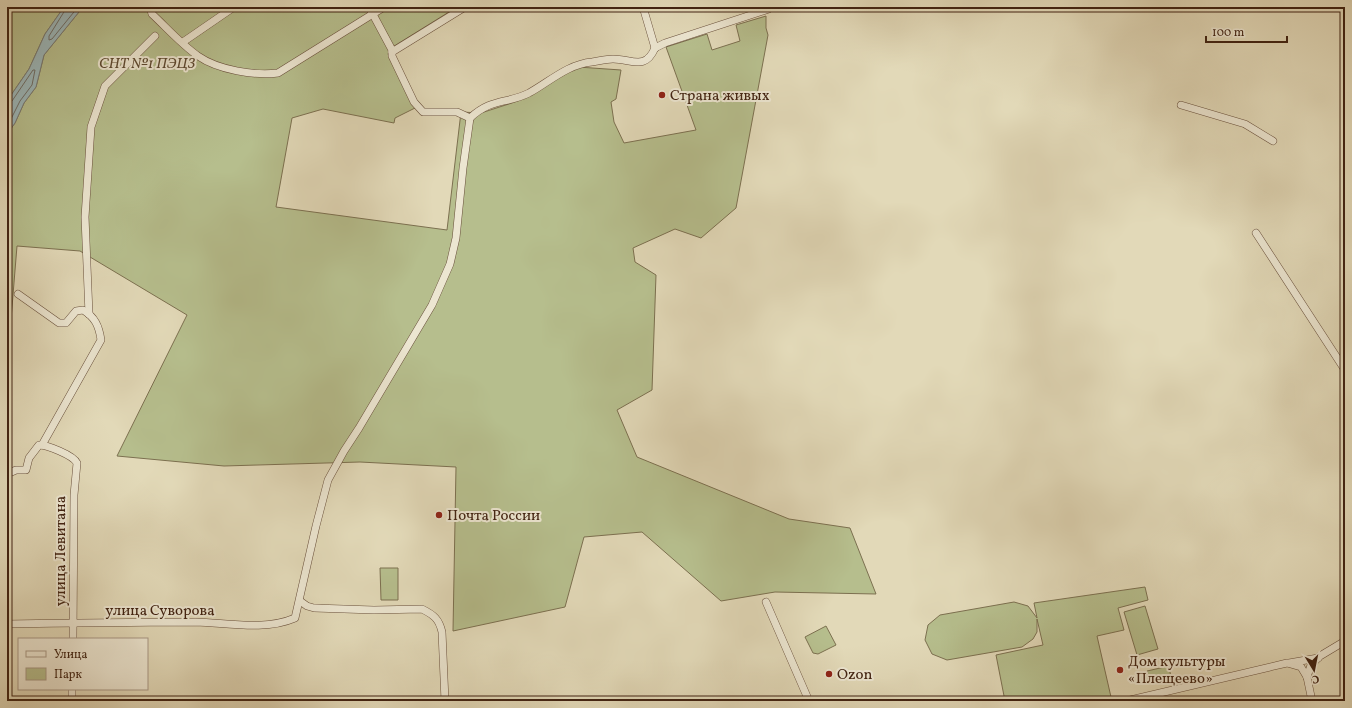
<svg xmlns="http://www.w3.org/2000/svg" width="1352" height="708" font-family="Vollkorn,serif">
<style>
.green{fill:#b6be8d;stroke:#7c7050}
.water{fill:#9bb7ba;stroke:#777c77}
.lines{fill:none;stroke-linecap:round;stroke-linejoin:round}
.shore{stroke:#6e6d66;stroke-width:1}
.minor-casing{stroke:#69503c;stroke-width:8}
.minor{stroke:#ece6d1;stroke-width:7}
.poi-dot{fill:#8f2418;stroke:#ece6d1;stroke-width:1.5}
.labels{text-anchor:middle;stroke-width:4;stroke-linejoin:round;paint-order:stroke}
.park-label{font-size:15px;font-style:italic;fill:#5e4a31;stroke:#ece6d1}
.poi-label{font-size:15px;fill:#412312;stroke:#ece6d1;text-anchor:start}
.street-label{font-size:15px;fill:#412312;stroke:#ece6d1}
</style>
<rect width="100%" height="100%" fill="#e2d9b8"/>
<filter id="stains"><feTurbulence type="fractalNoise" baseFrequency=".005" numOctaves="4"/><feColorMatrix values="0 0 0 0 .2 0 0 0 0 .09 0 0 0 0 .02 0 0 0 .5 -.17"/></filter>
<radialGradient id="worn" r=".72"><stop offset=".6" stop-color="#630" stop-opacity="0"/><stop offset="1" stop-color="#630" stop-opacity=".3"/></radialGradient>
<g class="green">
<path d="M 7,7 L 64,7 L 45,34 L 29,69 L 7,101 Z"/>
<path d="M 83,7 L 457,7 L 391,48 L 388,54 L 415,108 L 395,118 L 394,123 L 323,109 L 292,118 L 276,207 L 447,230 L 461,112 L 481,113 L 518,101 L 578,67 L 621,70 L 616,99 L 611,102 L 614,122 L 624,143 L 696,130 L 666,47 L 707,34 L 712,50 L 740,41 L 736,25 L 766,16 L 766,28 L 768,35 L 736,208 L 701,238 L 675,229 L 633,248 L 635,262 L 656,275 L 652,390 L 617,410 L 637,457 L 789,519 L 850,528 L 876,594 L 775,592 L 721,601 L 642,532 L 584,537 L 565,607 L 453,631 L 456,467 L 360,462 L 224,466 L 117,456 L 187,315 L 80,251 L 17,246 L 9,344 L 7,346 L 7,134 L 15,123 L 24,103 L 36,87 L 44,55 Z"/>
<path d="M 380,568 L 398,568 L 398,600 L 381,600 Z"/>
<path d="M 1145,587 L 1148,600 L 1118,608 L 1124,630 L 1097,636 L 1111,697 L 1096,701 L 1005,701 L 996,655 L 1043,645 L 1037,619 L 1037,632 L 1033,639 L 1022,647 L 947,660 L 932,654 L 925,640 L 928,625 L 940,615 L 1014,602 L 1028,606 L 1037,618 L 1034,603 Z"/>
<path d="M 1145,606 L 1158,649 L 1137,655 L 1124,612 Z"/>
<path d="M 826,626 L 836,645 L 818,654 L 813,653 L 805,637 Z"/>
<path d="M 1169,666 L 1171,678 L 1149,683 L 1147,671 Z"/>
</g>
<path class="water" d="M 64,7 L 83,7 L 44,55 L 36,87 L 24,103 L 15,123 L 7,134 L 7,101 L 29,69 L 45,34 Z"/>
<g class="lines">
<g class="shore">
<path d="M 67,7 L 49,36 L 49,40 L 52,39 L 78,7"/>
<path d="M 7,103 L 12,101 L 33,70 L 35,70 L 32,85 L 20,101 L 7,127"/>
</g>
<g class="minor-casing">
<g id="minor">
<path d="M 150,7 L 152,14 C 167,28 181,44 198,56 C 218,70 255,76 278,73 L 384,7"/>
<path d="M 369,7 L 392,50 L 392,56 L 414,102 L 423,112 L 457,112 L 470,118"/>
<path d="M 643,7 L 655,48"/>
<path d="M 183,42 L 234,7"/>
<path d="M 655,48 L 665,43 L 769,9 L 769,7"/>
<path d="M 392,52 L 465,7"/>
<path d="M 1181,105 L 1245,124 L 1273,141"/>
<path d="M 470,118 C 491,98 507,104 529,93 C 549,82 568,64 592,62 C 599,61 606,59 613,59 C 632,59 645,71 655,48"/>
<path d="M 1256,233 L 1345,370"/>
<path d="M 18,294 L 59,323 L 66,323 L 76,311 L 83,310 C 95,317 99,326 101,340 L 42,445"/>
<path d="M 89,314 L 85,217 L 91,127 L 105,86 L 155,36"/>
<path d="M 7,474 L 16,470 L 26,470 L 29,458 L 39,445 C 47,445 73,455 77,463 L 74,495 L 73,639"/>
<path d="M 300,601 L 307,606 L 314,608 L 374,610 L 422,609 C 434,615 439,619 442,632 L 445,701"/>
<path d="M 766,602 L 809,701"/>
<path d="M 7,624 C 70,623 133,622 196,622 C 228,623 265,631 295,618 L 316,526 L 328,480 L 344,451 L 359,428 L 432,305 L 450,264 L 456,238 L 463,168 L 470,118"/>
<path d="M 1289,663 L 1318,658"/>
<path d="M 1307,677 L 1311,665 L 1320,656 L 1345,641"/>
<path d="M 72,701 L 72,689"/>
<path d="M 1126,701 L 1287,663 L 1301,667 L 1307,677 L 1312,701"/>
</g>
</g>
<use href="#minor" class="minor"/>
</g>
<g class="poi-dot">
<circle cx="662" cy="95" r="4"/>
<circle cx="439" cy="515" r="4"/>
<circle cx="1120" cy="670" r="4"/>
<circle cx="829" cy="674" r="4"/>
</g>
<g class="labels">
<g class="park-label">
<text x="147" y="68">СНТ №1 ПЭЦЗ</text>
</g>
<g class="poi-label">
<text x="670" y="100">Страна живых</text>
<text x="447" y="520">Почта России</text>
<text x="1128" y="666">Дом культуры<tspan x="1128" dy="17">«Плещеево»</tspan></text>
<text x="837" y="679">Ozon</text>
</g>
<g class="street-label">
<text transform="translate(60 551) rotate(-90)" y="5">улица Левитана</text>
<text x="160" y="615">улица Суворова</text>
</g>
</g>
<rect width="1352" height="708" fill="none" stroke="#e2d9b8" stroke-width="24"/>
<rect x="8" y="8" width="1336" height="692" fill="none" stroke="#412312" stroke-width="2"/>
<rect x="12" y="12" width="1328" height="684" fill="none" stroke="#412312"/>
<rect x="18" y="638" width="130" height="52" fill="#ece6d1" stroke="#a89885"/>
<rect x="26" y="651" width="20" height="6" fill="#ece6d1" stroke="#a89885"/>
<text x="54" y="658" font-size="12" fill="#412312">Улица</text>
<rect x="26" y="668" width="20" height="12" fill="#b6be8d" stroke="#a89885"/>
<text x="54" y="678" font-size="12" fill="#412312">Парк</text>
<g transform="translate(1314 670) rotate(170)" stroke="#ece6d1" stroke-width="3" paint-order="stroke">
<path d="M0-3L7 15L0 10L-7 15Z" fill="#412312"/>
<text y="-6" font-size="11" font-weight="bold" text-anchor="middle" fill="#412312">С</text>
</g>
<path d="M1206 36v6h81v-6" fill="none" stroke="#412312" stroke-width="2"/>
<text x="1212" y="36" font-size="12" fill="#412312" stroke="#ece6d1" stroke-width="3" paint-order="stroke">100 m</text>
<rect width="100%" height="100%" filter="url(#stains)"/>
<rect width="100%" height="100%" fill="url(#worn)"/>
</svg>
